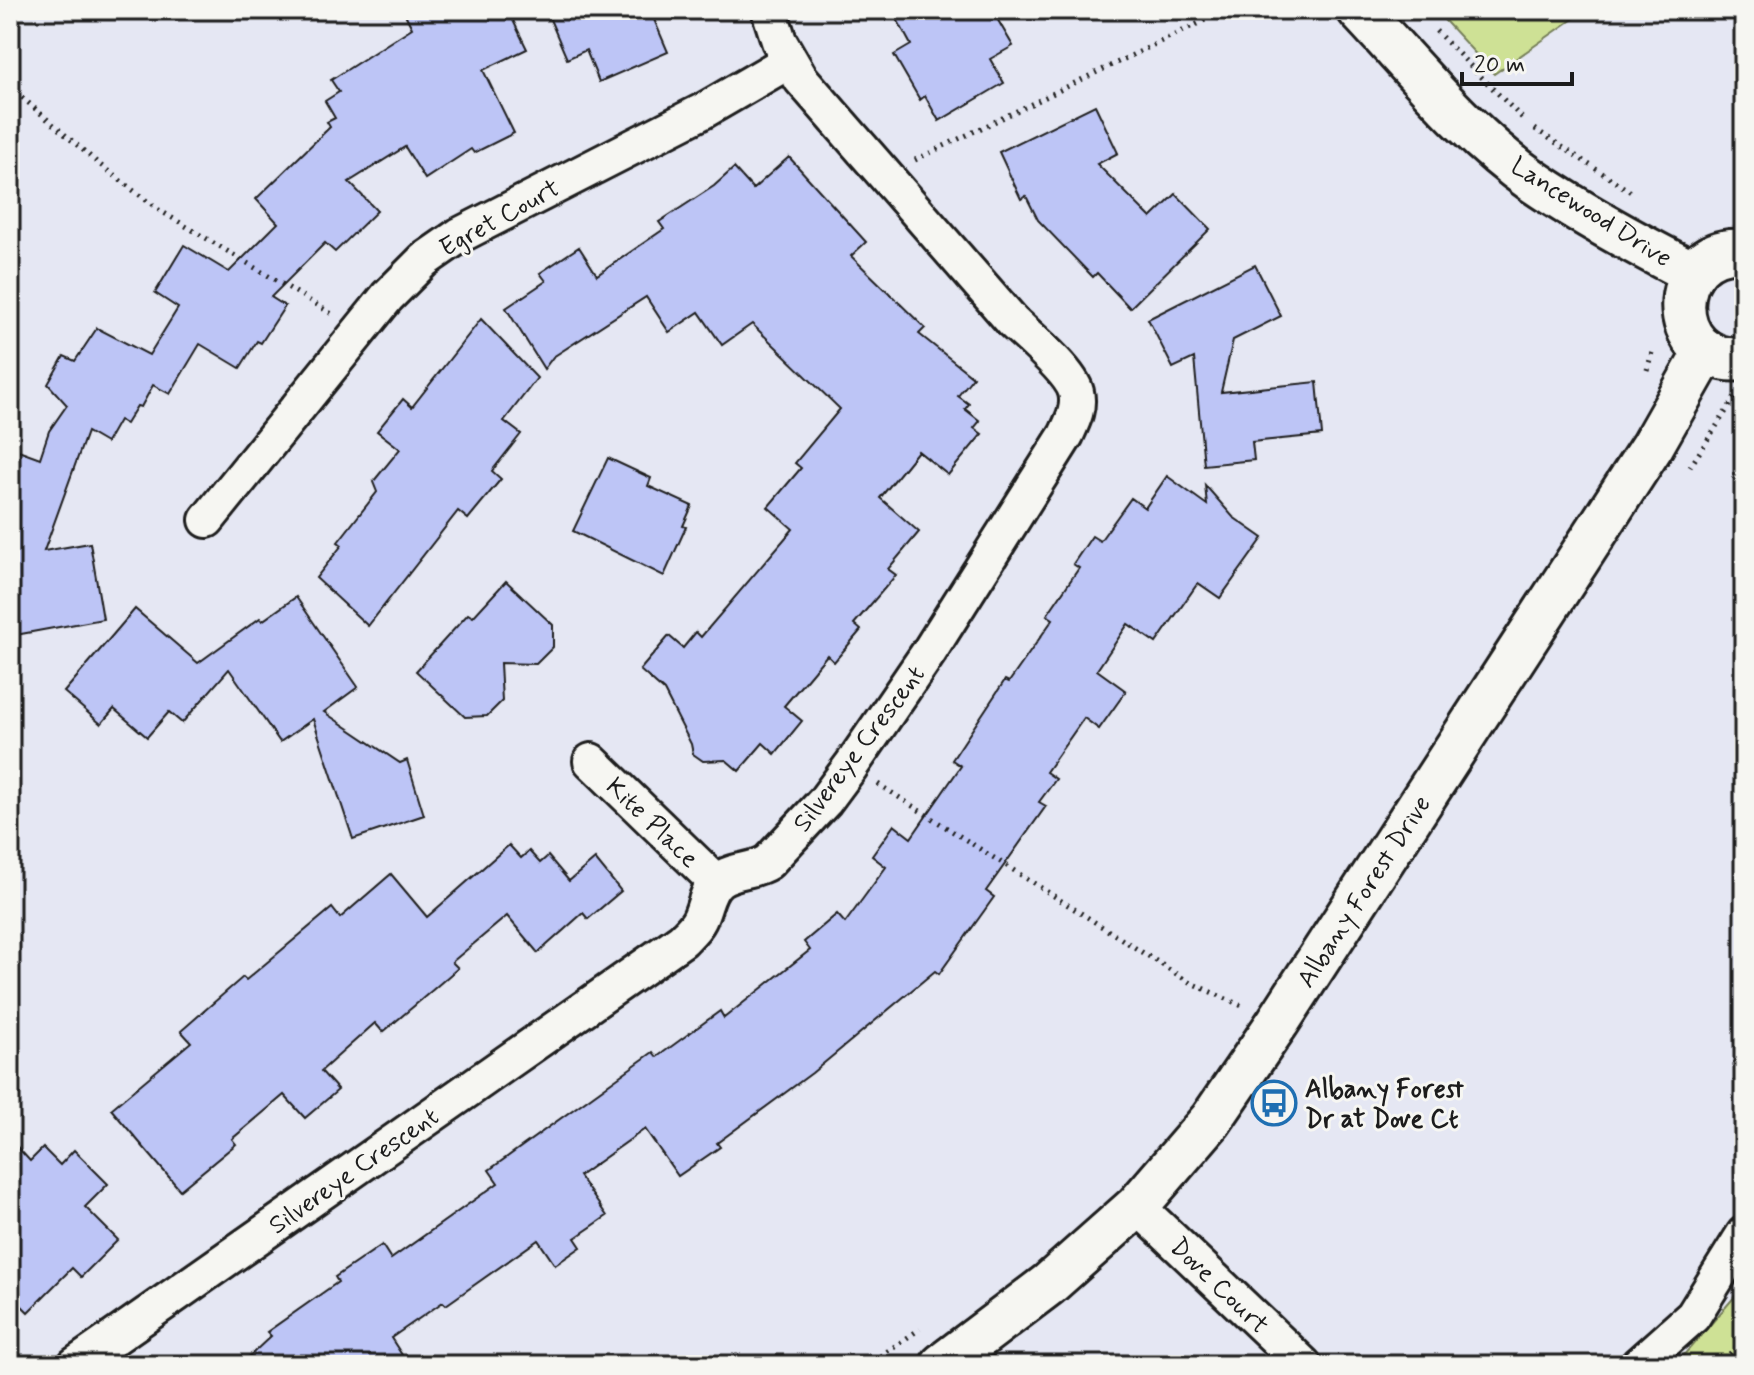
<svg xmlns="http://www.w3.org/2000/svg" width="1754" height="1375" font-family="Mynerve,sans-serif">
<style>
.park{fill:#cee195;stroke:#757e58;stroke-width:2}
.building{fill:#bdc5f6;stroke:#1c1c1c;stroke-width:2}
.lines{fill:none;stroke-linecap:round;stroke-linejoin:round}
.minor-casing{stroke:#1c1c1c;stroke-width:40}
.tertiary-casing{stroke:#1c1c1c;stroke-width:48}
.path{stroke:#1c1c1c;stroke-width:5;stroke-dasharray:2 6;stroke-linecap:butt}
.minor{stroke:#f6f6f2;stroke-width:34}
.tertiary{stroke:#f6f6f2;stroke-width:42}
.labels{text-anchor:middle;stroke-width:6;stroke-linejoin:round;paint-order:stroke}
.street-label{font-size:26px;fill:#1c1c1c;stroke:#f6f6f2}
.poi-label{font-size:26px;font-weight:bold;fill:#1c1c1c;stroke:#f6f6f2;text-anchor:start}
</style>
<rect width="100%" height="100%" fill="#e5e7f3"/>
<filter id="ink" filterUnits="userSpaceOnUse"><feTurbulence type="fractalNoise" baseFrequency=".0125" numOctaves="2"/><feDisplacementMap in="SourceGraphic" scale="16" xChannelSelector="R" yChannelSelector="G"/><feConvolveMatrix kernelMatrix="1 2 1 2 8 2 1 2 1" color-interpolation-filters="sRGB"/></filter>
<g filter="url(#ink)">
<g class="park">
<path d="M 1435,10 L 1586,10 L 1494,74 Z"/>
<path d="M 1744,1286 L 1744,1365 L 1675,1365 Z"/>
</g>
<g class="building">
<path d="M 403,10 L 508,10 L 527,49 L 483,70 L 514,133 L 474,153 L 471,149 L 425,179 L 405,147 L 349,182 L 377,211 L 335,252 L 325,243 L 271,297 L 285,306 L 261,343 L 257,341 L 240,368 L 200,344 L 170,394 L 153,385 L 141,407 L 137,406 L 126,424 L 119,420 L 106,443 L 87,432 L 44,551 L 90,543 L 103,619 L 10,636 L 10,447 L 40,458 L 49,431 L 67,405 L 48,384 L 64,356 L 75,361 L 97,328 L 149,355 L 178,308 L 155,293 L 184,245 L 229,272 L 278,223 L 256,199 L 330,127 L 327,122 L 335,118 L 325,101 L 339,92 L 331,80 L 412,28 Z"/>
<path d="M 546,10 L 650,10 L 668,52 L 599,82 L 586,50 L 567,59 Z"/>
<path d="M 892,10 L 992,10 L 1013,46 L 990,59 L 1004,83 L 939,121 L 925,96 L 920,100 L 894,55 L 911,45 Z"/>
<path d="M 1095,105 L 1118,153 L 1097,164 L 1151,218 L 1176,194 L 1210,229 L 1130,308 L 1097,273 L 1093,277 L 1038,220 L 1026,196 L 1021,199 L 999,152 Z"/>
<path d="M 789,157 L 866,242 L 851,256 L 925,328 L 919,334 L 973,377 L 958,396 L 969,404 L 965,409 L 980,421 L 974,428 L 982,434 L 948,475 L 918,451 L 880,498 L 919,532 L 888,569 L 896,575 L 854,624 L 861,630 L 834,662 L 827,655 L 784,706 L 802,721 L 775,754 L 763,743 L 739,771 L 726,760 L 703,761 L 693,754 L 691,744 L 664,691 L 640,670 L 669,636 L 683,648 L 696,632 L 701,637 L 793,529 L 768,507 L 801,468 L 795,463 L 840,409 L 752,324 L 722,345 L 699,312 L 669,332 L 646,297 L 553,357 L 544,369 L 506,308 L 546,281 L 540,273 L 579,247 L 597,275 L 664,229 L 659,222 L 714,186 L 734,168 L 753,189 Z"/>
<path d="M 1255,265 L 1281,316 L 1233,340 L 1221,392 L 1317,382 L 1322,435 L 1252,442 L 1254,460 L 1204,465 L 1194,358 L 1173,368 L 1148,319 Z"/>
<path d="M 481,319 L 537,378 L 504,421 L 521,434 L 492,471 L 501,479 L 468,519 L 458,511 L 368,626 L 316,578 L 342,545 L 338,542 L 377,492 L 373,482 L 400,449 L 377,431 L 403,399 L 412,407 Z"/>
<path d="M 608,458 L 651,478 L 648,486 L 692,506 L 683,526 L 686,527 L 664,576 L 573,531 Z"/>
<path d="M 1167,476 L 1207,505 L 1205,485 L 1233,517 L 1263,538 L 1220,598 L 1198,583 L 1156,643 L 1128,624 L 1097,670 L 1126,691 L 1099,729 L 1084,718 L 1046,772 L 1056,779 L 1039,802 L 1046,806 L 986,891 L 994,897 L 939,974 L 935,971 L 812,1073 L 717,1143 L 720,1147 L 678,1176 L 645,1129 L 579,1176 L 607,1216 L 575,1238 L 581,1247 L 555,1265 L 538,1240 L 446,1305 L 443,1302 L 391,1338 L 402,1355 L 387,1365 L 240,1365 L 271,1336 L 267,1332 L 338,1282 L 335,1277 L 382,1245 L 391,1259 L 498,1183 L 489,1170 L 653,1052 L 657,1057 L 720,1011 L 724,1018 L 810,950 L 804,942 L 837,914 L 845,923 L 886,867 L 872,856 L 894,825 L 911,838 L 961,766 L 952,760 L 1005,680 L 1009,682 L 1053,619 L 1047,615 L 1079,568 L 1073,564 L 1092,536 L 1100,541 L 1131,498 L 1145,508 Z"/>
<path d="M 506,581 L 553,625 L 553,647 L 536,664 L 500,663 L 502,701 L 487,716 L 465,717 L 416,671 L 468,614 L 473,617 Z"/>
<path d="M 296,597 L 358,687 L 324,712 L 400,763 L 407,760 L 424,815 L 353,839 L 313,719 L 280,742 L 229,669 L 182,723 L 169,712 L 147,737 L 114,709 L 101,724 L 64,692 L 135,609 L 198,663 L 260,618 L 262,621 Z"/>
<path d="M 509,845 L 521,858 L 529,851 L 540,863 L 548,856 L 569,881 L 595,859 L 621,891 L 588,919 L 583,913 L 538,953 L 507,916 L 452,962 L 458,968 L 414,1006 L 383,1032 L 375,1023 L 321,1071 L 338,1090 L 305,1118 L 284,1095 L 232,1139 L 236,1144 L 180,1190 L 111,1109 L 191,1042 L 181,1031 L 243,977 L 246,980 L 332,908 L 340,918 L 391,874 L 427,917 Z"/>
<path d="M 10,1139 L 30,1161 L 43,1148 L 60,1165 L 74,1150 L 108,1184 L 85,1207 L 118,1240 L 81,1277 L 72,1268 L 28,1312 L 10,1294 Z"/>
</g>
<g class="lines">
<g class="minor-casing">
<g id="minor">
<path d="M 207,520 L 387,297 L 424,260 L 460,235 L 703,111 L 789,61"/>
<path d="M 591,761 L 716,882"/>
<path d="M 1137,1206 L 1304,1365"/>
<path d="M 75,1365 L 682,940 C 688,934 695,928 699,920 C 706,907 706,890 719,880 C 733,869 753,872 768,862 L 825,801 L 851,766 L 929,652 L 1066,435 C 1072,422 1080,408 1076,392 C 1071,372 1029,337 1013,322 L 801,79 L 779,41 L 769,10"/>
<path d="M 1638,1365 L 1693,1316 L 1744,1234"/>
</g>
</g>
<g class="tertiary-casing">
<g id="tertiary">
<path d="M 1359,10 C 1414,68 1467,135 1533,181 C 1584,216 1638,245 1693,273"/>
<path d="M 1744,251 C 1663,244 1663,368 1744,359"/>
<path d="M 942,1365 L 1049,1284 L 1137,1206 L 1211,1120 L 1278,1022 L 1652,446 L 1706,351"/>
</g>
</g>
<g class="path">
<path d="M 1436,31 L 1524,120"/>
<path d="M 10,87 L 99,164 L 159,210 L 332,314"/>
<path d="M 1535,129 L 1631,192"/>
<path d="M 915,160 L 1226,10"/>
<path d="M 1647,370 L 1653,349"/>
<path d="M 1690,467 L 1736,396"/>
<path d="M 878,784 L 1189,982 L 1242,1006"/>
<path d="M 867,1365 L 920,1329"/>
<path d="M 1718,1365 L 1744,1340"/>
</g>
<use href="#minor" class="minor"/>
<use href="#tertiary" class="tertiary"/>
</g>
</g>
<defs>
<g id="bus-ring" transform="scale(2.3)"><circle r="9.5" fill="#f6f6f2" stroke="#1f6fb2" stroke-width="1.5"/><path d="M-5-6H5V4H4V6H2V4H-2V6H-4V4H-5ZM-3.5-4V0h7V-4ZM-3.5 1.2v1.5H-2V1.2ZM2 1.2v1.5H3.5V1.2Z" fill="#1f6fb2"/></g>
</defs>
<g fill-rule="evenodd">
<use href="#bus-ring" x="1274" y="1103"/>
</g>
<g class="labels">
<g class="street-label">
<text transform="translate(1592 211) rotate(32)" y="9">Lancewood Drive</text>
<text transform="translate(499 217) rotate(-29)" y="9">Egret Court</text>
<text transform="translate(858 748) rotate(-53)" y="9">Silvereye Crescent</text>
<text transform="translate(653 822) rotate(44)" y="9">Kite Place</text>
<text transform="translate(1363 891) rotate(-57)" y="9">Albany Forest Drive</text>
<text transform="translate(353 1170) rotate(-35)" y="9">Silvereye Crescent</text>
<text transform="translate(1220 1285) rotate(44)" y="9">Dove Court</text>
</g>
<g class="poi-label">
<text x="1305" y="1097">Albany Forest<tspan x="1305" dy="30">Dr at Dove Ct</tspan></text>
</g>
</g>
<rect width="1754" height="1375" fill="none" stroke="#f6f6f2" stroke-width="40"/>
<rect x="20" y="20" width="1714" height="1335" fill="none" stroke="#1c1c1c" stroke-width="3" filter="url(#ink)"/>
<path d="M1462 72v12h110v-12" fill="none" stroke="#1c1c1c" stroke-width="4"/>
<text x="1474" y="72" font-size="24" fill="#1c1c1c" stroke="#f6f6f2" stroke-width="6" paint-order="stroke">20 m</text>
</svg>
